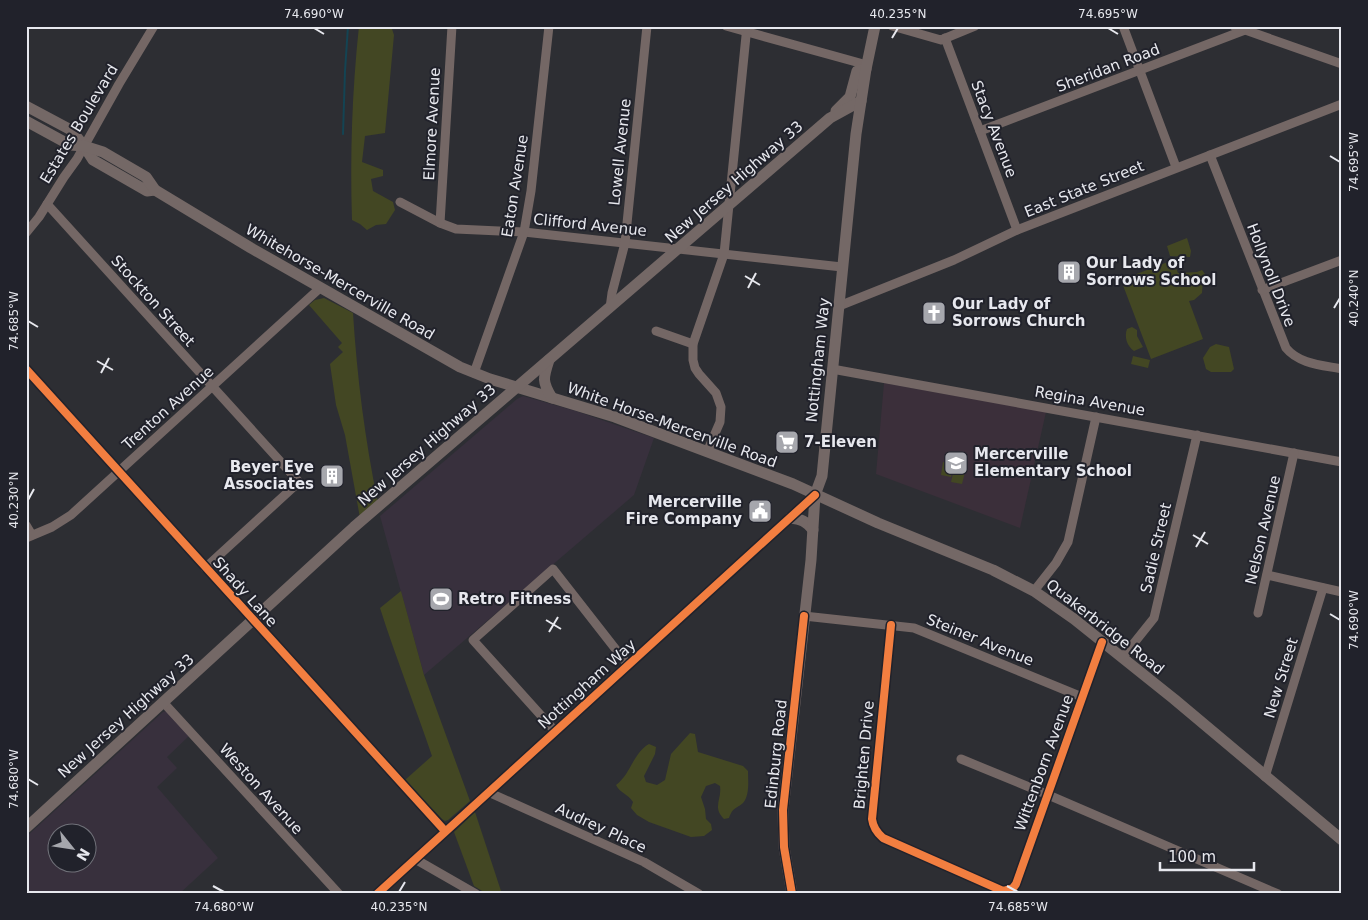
<svg xmlns="http://www.w3.org/2000/svg" width="1368" height="920" font-family="'DejaVu Sans',sans-serif">
<style>
.commercial{fill:#38303d;fill-rule:evenodd}
.education{fill:#3b2f3a}
.green{fill:#434723}
.lines{fill:none;stroke-linecap:round;stroke-linejoin:round}
.stream{stroke:#144453;stroke-width:2}
.minor{stroke:#746765;stroke-width:9}
.major{stroke:#746866;stroke-width:11}
.cycleway-casing{stroke:#21222b;stroke-width:11}
.cycleway{stroke:#f27e40;stroke-width:8}
.ticks{fill:none;stroke:#e7e8ee;stroke-width:2}
.labels{text-anchor:middle;stroke-width:4;stroke-linejoin:round;paint-order:stroke}
.street-label{font-size:15px;fill:#e7e8ee;stroke:#21222b}
.poi-label{font-size:15px;font-weight:bold;fill:#e7e8ee;stroke:#21222b;text-anchor:start}
.neatline{fill:none;stroke:#e7e8ee;stroke-width:2}
.ticks-label{font-size:12px;text-anchor:middle;fill:#e7e8ee}
</style>
<rect width="100%" height="100%" fill="#2d2e33"/>
<g class="commercial">
<path d="M 523,396 L 576,411 L 654,438 L 634,495 L 424,675 L 380,516 L 517,399 Z"/>
<path d="M 167,711 L 190,735 L 167,757 L 177,768 L 157,787 L 218,858 L 179,894 L 26,894 L 26,837 L 163,712 ZM 58,832 L 88,832 L 88,862 L 58,862 Z"/>
</g>
<path class="education" d="M 884,383 L 1046,412 L 1020,528 L 876,474 Z"/>
<g class="green">
<path d="M 359,26 L 391,26 L 394,35 L 385,133 L 365,136 L 362,162 L 383,170 L 383,176 L 371,179 L 373,191 L 393,202 L 395,210 L 386,224 L 376,225 L 367,230 L 360,224 L 352,220 C 350,154 352,92 359,26 Z"/>
<path d="M 1187,238 L 1191,251 L 1190,257 L 1170,256 L 1167,246 Z"/>
<path d="M 1173,260 L 1178,273 L 1197,272 L 1202,270 L 1205,274 L 1203,279 L 1202,293 L 1194,300 L 1189,301 L 1203,339 L 1151,359 L 1121,280 Z"/>
<path d="M 324,298 L 353,313 C 357,377 365,440 378,503 L 360,518 L 345,435 L 336,405 L 330,364 L 343,352 L 338,347 L 342,343 L 309,305 L 315,300 Z"/>
<path d="M 1132,327 L 1137,330 L 1137,336 L 1143,347 L 1134,351 C 1127,346 1124,337 1127,329 Z"/>
<path d="M 1216,344 L 1229,347 L 1234,369 L 1231,372 L 1211,372 L 1206,369 L 1203,358 L 1210,347 Z"/>
<path d="M 1133,356 L 1150,360 L 1148,368 L 1131,364 Z"/>
<path d="M 943,462 L 954,464 L 951,477 L 941,475 Z"/>
<path d="M 955,465 L 966,468 L 962,484 L 951,482 Z"/>
<path d="M 401,591 L 424,675 L 470,801 L 448,820 L 445,821 L 442,819 L 405,780 L 432,756 C 415,706 396,658 380,608 Z"/>
<path d="M 690,733 L 695,734 L 698,752 L 743,766 L 748,771 C 748,780 750,795 743,803 C 736,809 733,807 729,818 L 724,819 C 712,807 722,800 720,786 L 715,783 L 706,786 L 701,797 L 705,809 L 706,819 L 711,824 L 712,830 L 704,836 L 691,837 L 649,822 L 637,815 L 631,808 L 633,802 C 628,794 620,793 616,785 C 631,774 633,753 649,744 L 656,747 L 655,754 L 644,776 L 646,782 L 657,785 L 665,780 L 671,754 Z"/>
<path d="M 475,812 L 502,894 L 487,894 L 474,886 L 454,832 Z"/>
</g>
<g class="lines">
<path class="stream" d="M 343,134 L 345,71 L 348,26"/>
<g class="minor">
<path d="M 726,26 L 867,65"/>
<path d="M 892,26 L 941,40 L 975,26"/>
<path d="M 1123,26 L 1176,167"/>
<path d="M 1234,26 L 1342,64"/>
<path d="M 945,38 L 1017,230"/>
<path d="M 980,131 L 1245,30"/>
<path d="M 1210,155 L 1286,348 C 1299,364 1322,365 1342,369"/>
<path d="M 400,202 L 440,223 L 456,229 L 524,232 L 842,267"/>
<path d="M 47,204 L 299,482 L 205,568"/>
<path d="M 440,223 L 452,26"/>
<path d="M 26,233 L 39,217 L 64,177 L 77,159 L 119,84 L 154,26"/>
<path d="M 1262,290 L 1342,260"/>
<path d="M 839,306 L 954,260 L 1017,230 L 1342,104"/>
<path d="M 610,308 L 612,293 L 625,243 L 647,26"/>
<path d="M 656,331 L 693,344"/>
<path d="M 26,369 L 445,831"/>
<path d="M 832,369 L 1342,462"/>
<path d="M 474,373 L 524,232 L 531,191 L 549,26"/>
<path d="M 707,452 L 720,422 L 721,407 L 716,393 L 699,374 L 695,368 L 693,360 L 693,344 L 724,254 L 747,26"/>
<path d="M 26,525 L 32,535"/>
<path d="M 26,538 L 52,527 L 71,515 L 320,288"/>
<path d="M 1267,575 L 1342,592"/>
<path d="M 1034,591 L 1056,563 L 1068,542 L 1096,417"/>
<path d="M 1258,613 L 1294,453"/>
<path d="M 804,616 L 914,628 L 1082,697"/>
<path d="M 891,625 L 872,819 C 873,827 876,832 883,838 L 1003,891 L 1013,888 L 1016,884 L 1102,642"/>
<path d="M 1122,658 L 1154,618 L 1197,435"/>
<path d="M 163,702 L 339,894"/>
<path d="M 555,731 L 473,640 L 553,569 L 628,665"/>
<path d="M 961,759 L 1046,794 L 1278,894"/>
<path d="M 1265,777 L 1323,588"/>
<path d="M 488,792 L 644,862 L 699,894"/>
<path d="M 415,859 L 476,894"/>
<path d="M 377,894 L 815,495"/>
</g>
<g class="major">
<path d="M 26,106 L 71,130 L 84,146 L 93,160 L 147,191 L 155,190"/>
<path d="M 836,111 L 850,97 L 857,71 L 866,69"/>
<path d="M 26,121 L 70,145 L 84,146 L 103,152 L 146,177 L 155,190 L 251,248 L 460,367 L 490,379 L 615,417 L 793,484 L 878,523 L 993,570 L 1034,591 L 1074,619 L 1174,699 L 1342,840"/>
<path d="M 549,360 C 543,378 542,382 552,398"/>
<path d="M 790,518 C 801,519 806,521 813,530"/>
<path d="M 26,828 L 354,527 L 830,118 L 861,101"/>
<path d="M 792,894 L 784,847 L 783,810 L 811,560 L 815,495 L 822,476 L 856,134 L 866,69 L 875,26"/>
</g>
<g class="cycleway-casing">
<g id="cycleway">
<path d="M 26,369 L 445,831"/>
<path d="M 891,625 L 872,819 C 873,827 876,832 883,838 L 1003,891 L 1013,888 L 1016,884 L 1102,642"/>
<path d="M 377,894 L 815,495"/>
<path d="M 792,894 L 784,847 L 783,810 L 804,616"/>
</g>
</g>
<use href="#cycleway" class="cycleway"/>
</g>
<path class="ticks" d="M 314,28 L 324,34M 1108,28 L 1118,34M 892,38 L 898,28M 1330,156 L 1340,162M 745,276 L 760,285M 748,288 L 756,273M 1334,308 L 1340,298M 28,321 L 38,327M 97,361 L 113,370M 101,373 L 109,358M 28,500 L 34,489M 1193,535 L 1208,544M 1196,547 L 1205,532M 1330,614 L 1340,620M 546,620 L 561,629M 549,632 L 558,617M 28,779 L 38,785M 213,886 L 224,892M 1007,886 L 1018,892M 399,892 L 405,882"/>
<defs>
<g id="building-square" transform="scale(1.25)"><rect x="-9" y="-9" width="18" height="18" rx="4" fill="#a6a7ad" stroke="#21222b"/><path d="M-4-6H4V6H1V3H-1V6H-4ZM-2.5-4.3h1.7v1.8h-1.7ZM.8-4.3h1.7v1.8H.8ZM-2.5-1h1.7V.8h-1.7ZM.8-1h1.7V.8H.8Z" fill="#fff"/></g>
<g id="church-square" transform="scale(1.25)"><rect x="-9" y="-9" width="18" height="18" rx="4" fill="#a6a7ad" stroke="#21222b"/><path d="M-1.2-6h2.4v3.5h3.3v2.4h-3.3V6h-2.4V-.1h-3.3v-2.4h3.3Z" fill="#fff"/></g>
<g id="supermarket-square" transform="scale(1.25)"><rect x="-9" y="-9" width="18" height="18" rx="4" fill="#a6a7ad" stroke="#21222b"/><path d="M-6-5.5h2.5l.6 2H6L4.5 2H-2.5L-4.4-4H-6ZM-1.5 3.2a1.3 1.3 0 1 0 .1 0ZM3 3.2a1.3 1.3 0 1 0 .1 0Z" fill="#fff"/></g>
<g id="school-square" transform="scale(1.25)"><rect x="-9" y="-9" width="18" height="18" rx="4" fill="#a6a7ad" stroke="#21222b"/><path d="M0-5L7-2L0 1L-7-2ZM-4 1L0 2.5L4 1V4Q0 6-4 4Z" fill="#fff"/></g>
<g id="civic-square" transform="scale(1.25)"><rect x="-9" y="-9" width="18" height="18" rx="4" fill="#a6a7ad" stroke="#21222b"/><path d="M-.6-6.5H3V-4.5H.6V-3L4-1V1h2V6H-6V1h2V-1L-.6-3ZM-1.2 2.5V6h2.4V2.5Z" fill="#fff"/></g>
<g id="stadium-square" transform="scale(1.25)"><rect x="-9" y="-9" width="18" height="18" rx="4" fill="#a6a7ad" stroke="#21222b"/><path d="M0-5a6.5 5 0 1 0 0 10a6.5 5 0 1 0 0-10ZM-3.5-1.8h7v3.6h-7Z" fill="#fff"/></g>
</defs>
<g fill-rule="evenodd">
<use href="#building-square" x="1069" y="272"/>
<use href="#church-square" x="934" y="313"/>
<use href="#supermarket-square" x="787" y="442"/>
<use href="#school-square" x="956" y="463"/>
<use href="#building-square" x="332" y="476"/>
<use href="#civic-square" x="760" y="511"/>
<use href="#stadium-square" x="441" y="599"/>
</g>
<g class="labels">
<g class="street-label">
<text transform="translate(1108 68) rotate(-21)" y="5">Sheridan Road</text>
<text transform="translate(79 124) rotate(-59)" y="5">Estates Boulevard</text>
<text transform="translate(432 124) rotate(-87)" y="5">Elmore Avenue</text>
<text transform="translate(994 129) rotate(69)" y="5">Stacy Avenue</text>
<text transform="translate(620 152) rotate(-84)" y="5">Lowell Avenue</text>
<text transform="translate(734 182) rotate(-41)" y="5">New Jersey Highway 33</text>
<text transform="translate(515 186) rotate(-81)" y="5">Eaton Avenue</text>
<text transform="translate(1084 189) rotate(-22)" y="5">East State Street</text>
<text transform="translate(590 225) rotate(6)" y="5">Clifford Avenue</text>
<text transform="translate(1271 275) rotate(69)" y="5">Hollynoll Drive</text>
<text transform="translate(340 282) rotate(30)" y="5">Whitehorse-Mercerville Road</text>
<text transform="translate(153 301) rotate(48)" y="5">Stockton Street</text>
<text transform="translate(818 360) rotate(-84)" y="5">Nottingham Way</text>
<text transform="translate(1090 401) rotate(10)" y="5">Regina Avenue</text>
<text transform="translate(168 408) rotate(-42)" y="5">Trenton Avenue</text>
<text transform="translate(672 425) rotate(20)" y="5">White Horse-Mercerville Road</text>
<text transform="translate(427 445) rotate(-41)" y="5">New Jersey Highway 33</text>
<text transform="translate(1263 530) rotate(-77)" y="5">Nelson Avenue</text>
<text transform="translate(1156 548) rotate(-77)" y="5">Sadie Street</text>
<text transform="translate(245 592) rotate(48)" y="5">Shady Lane</text>
<text transform="translate(1105 627) rotate(38)" y="5">Quakerbridge Road</text>
<text transform="translate(980 640) rotate(22)" y="5">Steiner Avenue</text>
<text transform="translate(1281 678) rotate(-73)" y="5">New Street</text>
<text transform="translate(587 684) rotate(-42)" y="5">Nottingham Way</text>
<text transform="translate(126 716) rotate(-42)" y="5">New Jersey Highway 33</text>
<text transform="translate(776 754) rotate(-84)" y="5">Edinburg Road</text>
<text transform="translate(864 755) rotate(-85)" y="5">Brighten Drive</text>
<text transform="translate(1044 763) rotate(-70)" y="5">Wittenborn Avenue</text>
<text transform="translate(261 789) rotate(48)" y="5">Weston Avenue</text>
<text transform="translate(601 828) rotate(25)" y="5">Audrey Place</text>
</g>
<g class="poi-label">
<text x="1086" y="268">Our Lady of<tspan x="1086" dy="17">Sorrows School</tspan></text>
<text x="952" y="309">Our Lady of<tspan x="952" dy="17">Sorrows Church</tspan></text>
<text x="804" y="447">7-Eleven</text>
<text x="974" y="459">Mercerville<tspan x="974" dy="17">Elementary School</tspan></text>
<text x="314" y="472" text-anchor="end">Beyer Eye<tspan x="314" dy="17">Associates</tspan></text>
<text x="742" y="507" text-anchor="end">Mercerville<tspan x="742" dy="17">Fire Company</tspan></text>
<text x="458" y="604">Retro Fitness</text>
</g>
</g>
<rect width="1368" height="920" fill="none" stroke="#21222b" stroke-width="55"/>
<g transform="translate(72 848) rotate(120)"><circle r="24" fill="#21222b" stroke="#707179"/>
<path d="M0-4L9 19L0 12L-9 19Z" fill="#a6a7ad"/>
<text y="-8" font-size="14" font-weight="bold" text-anchor="middle" fill="#e7e8ee">N</text>
</g>
<path d="M1160 862v8h94v-8" fill="none" stroke="#e7e8ee" stroke-width="2.5"/>
<text x="1168" y="862" font-size="15" fill="#e7e8ee" stroke="#21222b" stroke-width="4" paint-order="stroke">100 m</text>
<rect x="28" y="28" width="1312" height="864" class="neatline"/>
<g class="ticks-label">
<text x="314" y="18">74.690°W</text>
<text x="898" y="18">40.235°N</text>
<text x="1108" y="18">74.695°W</text>
<text transform="translate(1354 162) rotate(-90)" y="4">74.695°W</text>
<text transform="translate(1354 298) rotate(-90)" y="4">40.240°N</text>
<text transform="translate(14 321) rotate(-90)" y="4">74.685°W</text>
<text transform="translate(14 500) rotate(-90)" y="4">40.230°N</text>
<text transform="translate(1354 620) rotate(-90)" y="4">74.690°W</text>
<text transform="translate(14 779) rotate(-90)" y="4">74.680°W</text>
<text x="224" y="911">74.680°W</text>
<text x="399" y="911">40.235°N</text>
<text x="1018" y="911">74.685°W</text>
</g>
</svg>
